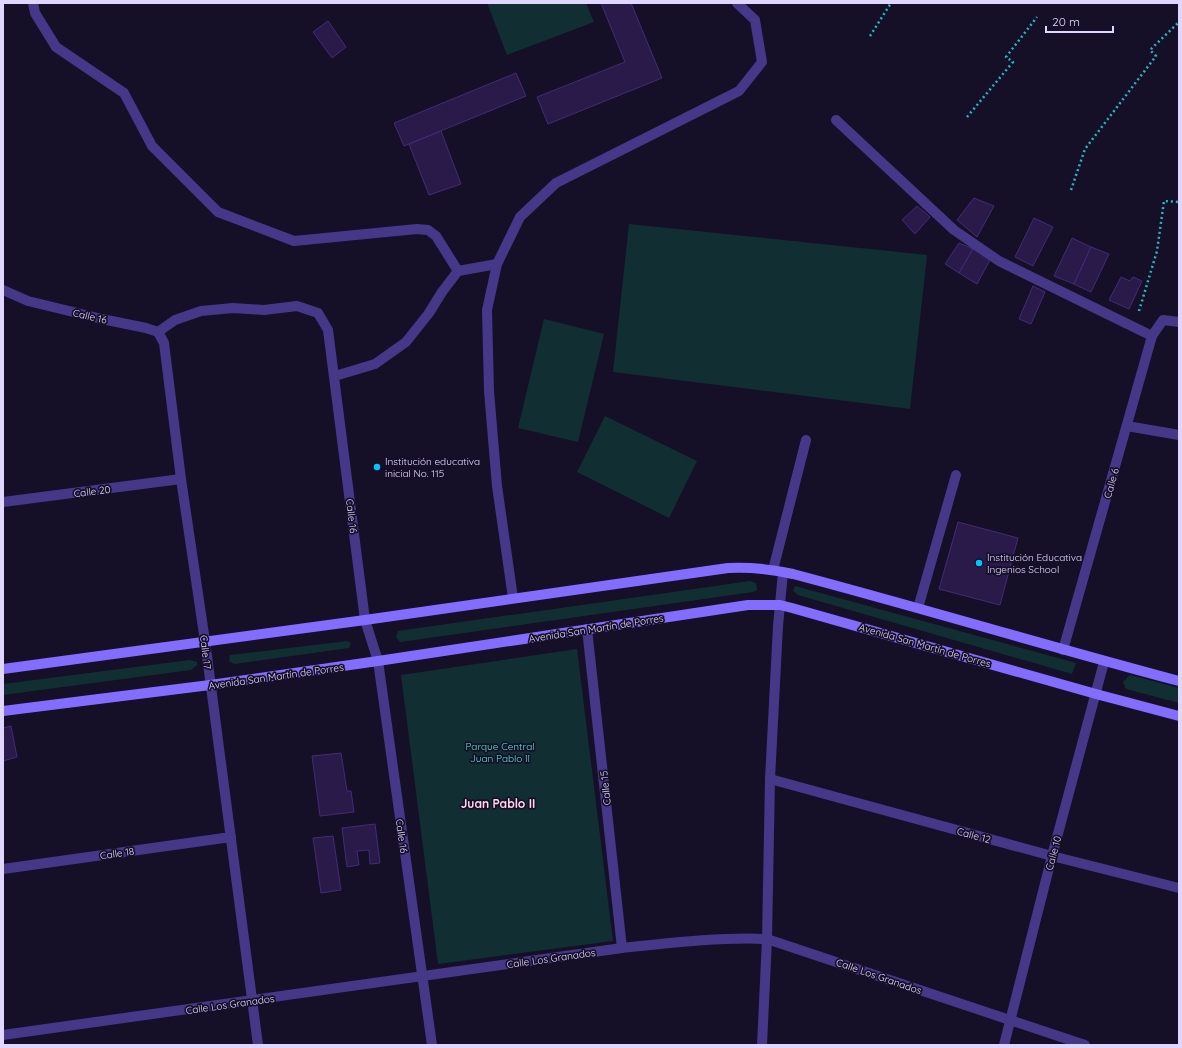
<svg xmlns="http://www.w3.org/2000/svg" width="1182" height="1048" font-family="Quicksand,sans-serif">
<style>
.green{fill:#112f32}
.building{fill:#2a1a4a;stroke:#432b77}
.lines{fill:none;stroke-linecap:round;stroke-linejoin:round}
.path{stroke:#2ab5bf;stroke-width:2.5;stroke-dasharray:2 3;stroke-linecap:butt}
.lane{stroke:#453889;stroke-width:10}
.street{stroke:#453889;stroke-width:10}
.secondary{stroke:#836dff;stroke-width:10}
.poi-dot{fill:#02c5ff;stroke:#160f28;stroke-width:1.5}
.labels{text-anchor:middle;stroke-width:3.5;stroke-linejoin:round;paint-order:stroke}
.street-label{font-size:10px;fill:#e0d6ff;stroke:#160f28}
.poi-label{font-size:10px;fill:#e0d6ff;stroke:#160f28;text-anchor:start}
.park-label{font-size:10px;fill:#5be5d4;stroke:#160f28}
.quarter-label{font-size:12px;font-weight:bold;fill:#ffd8ec;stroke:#160f28}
</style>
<rect width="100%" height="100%" fill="#160f28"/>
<g class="green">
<path d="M 487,3 L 586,3 L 594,22 L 507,55 Z"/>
<path d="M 629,224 L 927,255 L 910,409 L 613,372 Z"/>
<path d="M 544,319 L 604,334 L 578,442 L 518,428 Z"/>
<path d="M 605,416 L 697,461 L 669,518 L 577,472 Z"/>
<path d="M 750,581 L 756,583 L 757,590 L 753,592 L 400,642 L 396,637 L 398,631 Z"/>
<path d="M 795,586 L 1076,663 L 1072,674 L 798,595 L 793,591 Z"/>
<path d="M 347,641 L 351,643 L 349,648 L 234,664 L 229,661 L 230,655 Z"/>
<path d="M 577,649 L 613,941 L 438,964 L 401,675 Z"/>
<path d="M 190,660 L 197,662 L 197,665 L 191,670 L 3,695 L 3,684 Z"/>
<path d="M 1130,675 L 1179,688 L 1179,703 L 1126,689 L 1123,682 Z"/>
</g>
<g class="building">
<path d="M 601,3 L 631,3 L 662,78 L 548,124 L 537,97 L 625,62 Z"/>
<path d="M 328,21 L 346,47 L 332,58 L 313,32 Z"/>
<path d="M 516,73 L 526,96 L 404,146 L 394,123 Z"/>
<path d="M 441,131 L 461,184 L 429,195 L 409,144 Z"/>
<path d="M 974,198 L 994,206 L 977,237 L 957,220 Z"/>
<path d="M 917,206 L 930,217 L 915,234 L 902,220 Z"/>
<path d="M 1034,218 L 1053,227 L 1033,266 L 1015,257 Z"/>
<path d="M 1072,238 L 1091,247 L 1074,284 L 1054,276 Z"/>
<path d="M 959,243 L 973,249 L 959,273 L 945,264 Z"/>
<path d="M 1091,247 L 1109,254 L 1091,292 L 1074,284 Z"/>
<path d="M 973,249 L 990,260 L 977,284 L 959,273 Z"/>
<path d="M 1121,277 L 1130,281 L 1133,277 L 1142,281 L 1129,309 L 1109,300 Z"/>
<path d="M 1033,286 L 1045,292 L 1031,324 L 1019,319 Z"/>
<path d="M 958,522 L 1018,538 L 1000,605 L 939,589 Z"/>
<path d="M 11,726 L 17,757 L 3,761 L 3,728 Z"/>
<path d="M 341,753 L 347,791 L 351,791 L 354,812 L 320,816 L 312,756 Z"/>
<path d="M 375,824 L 380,863 L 370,864 L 369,850 L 357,851 L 359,865 L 347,867 L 342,828 Z"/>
<path d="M 333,836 L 341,890 L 321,893 L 313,838 Z"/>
</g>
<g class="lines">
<g class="path">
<path d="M 870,36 L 891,3"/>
<path d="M 967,117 L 1013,62 L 1006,57 L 1037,17"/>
<path d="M 1071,190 L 1085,149 L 1156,56 L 1150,50 L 1179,22"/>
<path d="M 1139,311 L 1157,251 L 1164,201 L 1179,202"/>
</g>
<path class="lane" d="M 773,570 L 806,440"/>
<g class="street">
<path d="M 33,3 L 35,13 L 56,47 L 124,93 L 152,146 L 218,212 L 294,241 L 417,229 L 428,230 L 436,236 L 458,271"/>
<path d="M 836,120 L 954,230 L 999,261 L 1152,336"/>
<path d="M 3,290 L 28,301 L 102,319 L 146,328 L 158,332 L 175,320 L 201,311 L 233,308 L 264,310 L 297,306 L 318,313 L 328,330 L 365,620 L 378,661 L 432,1045"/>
<path d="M 158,332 L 164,343 L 181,479 L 205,641 L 258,1045"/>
<path d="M 335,376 L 375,364 L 406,342 L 429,313 L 442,292 L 458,271 L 497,264"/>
<path d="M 1127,426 L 1179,435"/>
<path d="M 3,502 L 181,479"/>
<path d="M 513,598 L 497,486 L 489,391 L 487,310 L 497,264 L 520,217 L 556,183 L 739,91 L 762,62 L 755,20 L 737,3"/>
<path d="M 918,608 L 956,475"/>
<path d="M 587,629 L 622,948"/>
<path d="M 1063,650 L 1152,336 L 1163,320 L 1179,322"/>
<path d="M 770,779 L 1052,856 L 1179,888"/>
<path d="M 3,869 L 231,837"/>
<path d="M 3,1035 L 622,948 C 670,943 718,937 767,939 L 1085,1045"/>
<path d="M 762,1045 L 767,939 L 770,779 L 778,626 L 783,572"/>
<path d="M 1004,1045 L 1052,856 L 1104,662"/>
</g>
<g class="secondary">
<path d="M 3,669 L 365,620 L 728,568 C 751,567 771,569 793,574 C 922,608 1050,647 1179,681"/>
<path d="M 3,711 L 210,685 L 378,661 L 748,605 L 780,605 L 792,608 L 1096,694 L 1179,716"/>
</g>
</g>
<g class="poi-dot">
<circle cx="377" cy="467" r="4"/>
<circle cx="979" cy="563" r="4"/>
</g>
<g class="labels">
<g class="street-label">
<text transform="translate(90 316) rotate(13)" y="4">Calle 16</text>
<text transform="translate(1111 483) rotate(-74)" y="4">Calle 6</text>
<text transform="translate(92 491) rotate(-7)" y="4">Calle 20</text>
<text transform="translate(352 516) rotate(83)" y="4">Calle 16</text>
<text transform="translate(596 628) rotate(-9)" y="4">Avenida San Martín de Porres</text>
<text transform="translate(925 645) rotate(16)" y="4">Avenida San Martín de Porres</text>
<text transform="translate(206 652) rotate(83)" y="4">Calle 17</text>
<text transform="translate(276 676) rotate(-8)" y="4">Avenida San Martín de Porres</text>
<text transform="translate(605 788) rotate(-96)" y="4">Calle 15</text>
<text transform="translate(974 835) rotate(15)" y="4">Calle 12</text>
<text transform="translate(402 836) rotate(82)" y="4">Calle 16</text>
<text transform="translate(117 853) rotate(-8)" y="4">Calle 18</text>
<text transform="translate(1053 853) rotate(-75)" y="4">Calle 10</text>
<text transform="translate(551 958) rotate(-8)" y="4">Calle Los Granados</text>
<text transform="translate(879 976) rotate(19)" y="4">Calle Los Granados</text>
<text transform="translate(230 1004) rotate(-8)" y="4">Calle Los Granados</text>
</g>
<g class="poi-label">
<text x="385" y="465">Institución educativa<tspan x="385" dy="12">inicial No. 115</tspan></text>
<text x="987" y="561">Institución Educativa<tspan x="987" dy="12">Ingenios School</tspan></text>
</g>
<g class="park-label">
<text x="500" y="750">Parque Central<tspan x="500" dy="12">Juan Pablo II</tspan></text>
</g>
<g class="quarter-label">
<text x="498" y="808">Juan Pablo II</text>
</g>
</g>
<rect width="1182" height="1048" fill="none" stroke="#e0d6ff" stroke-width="8"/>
<path d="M1046 26v6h67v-6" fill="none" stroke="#e0d6ff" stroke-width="2"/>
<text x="1052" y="26" font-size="12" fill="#e0d6ff" stroke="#160f28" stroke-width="3" paint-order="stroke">20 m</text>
</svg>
